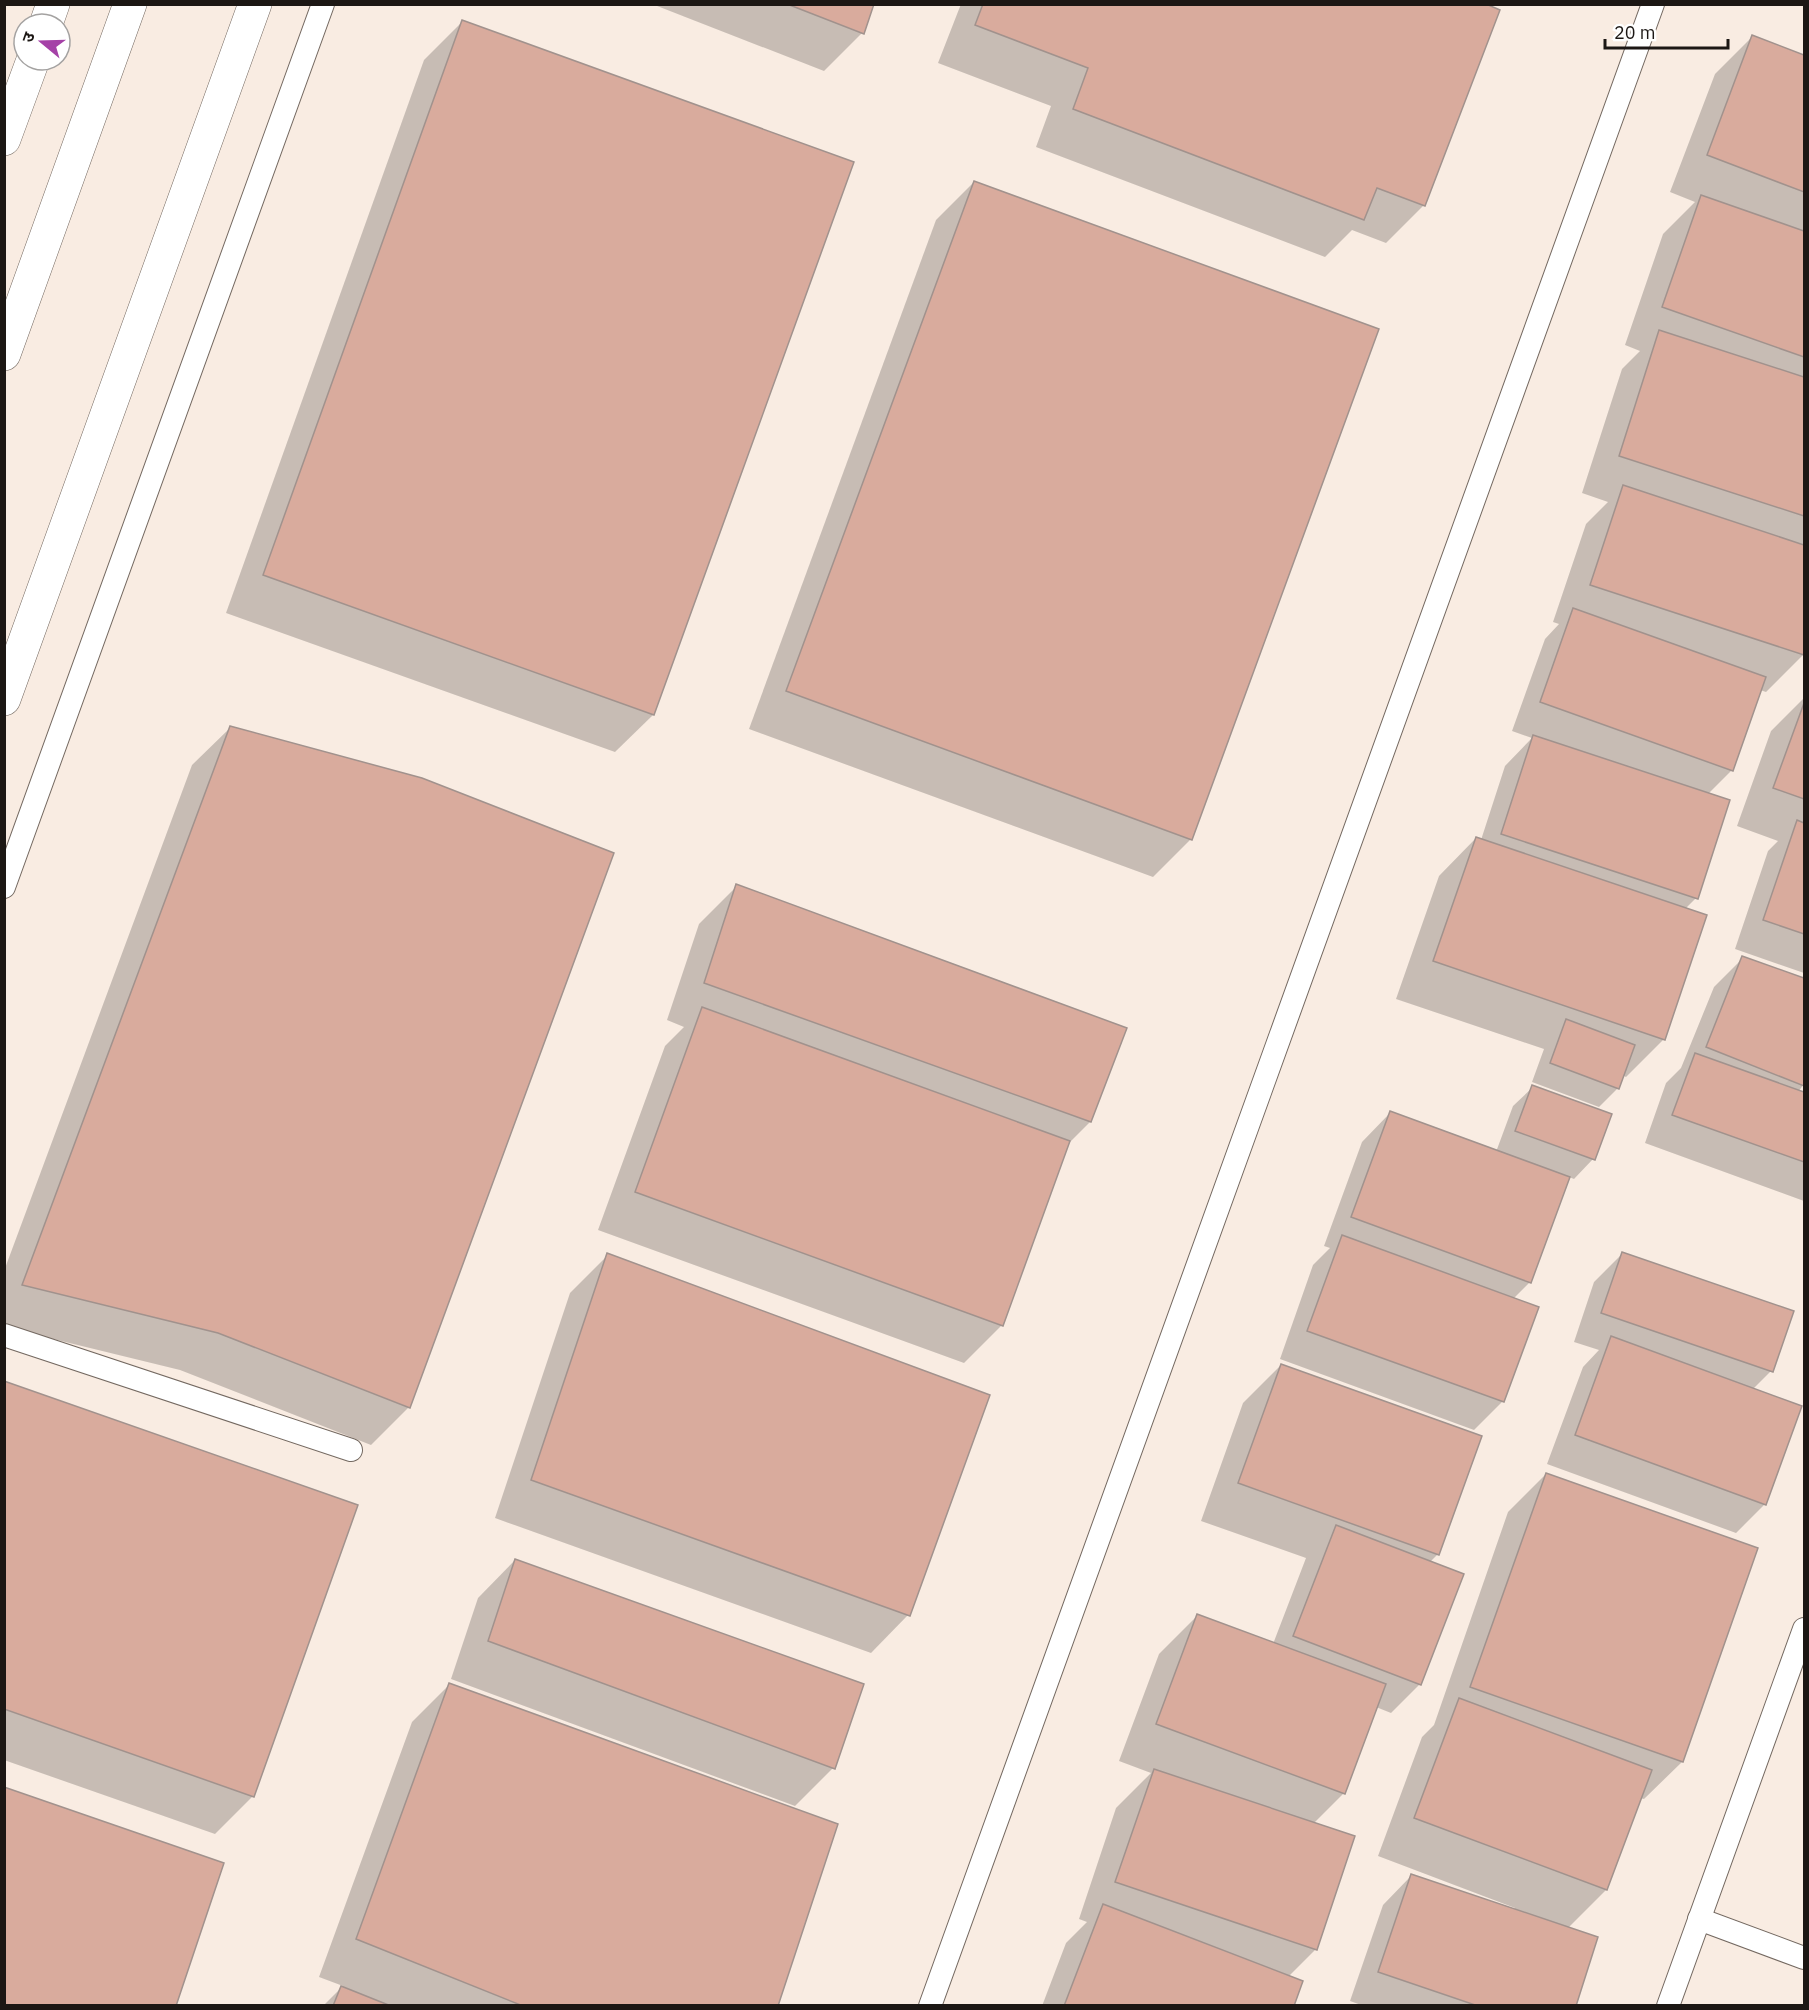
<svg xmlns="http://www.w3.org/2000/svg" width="1809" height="2010" font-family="'IBM Plex Sans','Noto Sans Devanagari',sans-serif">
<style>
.shadow{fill:#0003}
.building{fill:#d9ab9d;stroke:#a1928d;stroke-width:1.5}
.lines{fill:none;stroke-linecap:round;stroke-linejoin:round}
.service-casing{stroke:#746961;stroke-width:24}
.minor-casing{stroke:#746961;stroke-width:34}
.secondary-casing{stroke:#746961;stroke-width:34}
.service{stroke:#fff;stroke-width:22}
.minor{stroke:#fff;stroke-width:33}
.secondary{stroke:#fff;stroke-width:33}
</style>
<rect width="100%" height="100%" fill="#f9ece2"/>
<g class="shadow">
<path d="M 652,4 L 873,4 L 862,33 L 824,71 Z"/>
<path d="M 961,4 L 1482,4 L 1424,205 L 1386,243 L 1352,230 L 1325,257 L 1036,147 L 1051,106 L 938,63 Z"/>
<path d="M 462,22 L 653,715 L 615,752 L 226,613 L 424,60 Z"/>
<path d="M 1753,36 L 1804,56 L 1804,651 L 1803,655 L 1766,692 L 1760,690 L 1732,770 L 1707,795 L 1696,898 L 1685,909 L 1664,1039 L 1626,1077 L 1622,1075 L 1618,1088 L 1599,1107 L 1532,1082 L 1544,1049 L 1396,999 L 1439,876 L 1476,838 L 1481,840 L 1505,766 L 1532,738 L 1512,731 L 1545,639 L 1559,624 L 1553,622 L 1586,524 L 1608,502 L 1582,493 L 1622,369 L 1640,351 L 1625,345 L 1663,234 L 1695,202 L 1670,192 L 1715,74 Z"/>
<path d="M 974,182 L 1191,839 L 1153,877 L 749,729 L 936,220 Z"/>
<path d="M 1804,698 L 1804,973 L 1735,949 L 1768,851 L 1778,841 L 1737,826 L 1771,731 Z"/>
<path d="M 230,728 L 612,854 L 408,1408 L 371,1445 L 180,1370 L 4,1327 L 4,1271 L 192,765 Z"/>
<path d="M 737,886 L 1090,1122 L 1068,1144 L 1002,1325 L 964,1363 L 598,1230 L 665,1046 L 684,1027 L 667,1020 L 699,924 Z"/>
<path d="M 1743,958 L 1804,979 L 1804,1084 L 1798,1092 L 1804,1094 L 1804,1201 L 1645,1143 L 1666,1083 L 1681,1068 L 1714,987 Z"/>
<path d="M 1533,1087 L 1593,1159 L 1574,1179 L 1569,1177 L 1530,1282 L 1513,1299 L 1503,1401 L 1474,1430 L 1280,1359 L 1313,1265 L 1330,1248 L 1324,1246 L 1362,1142 L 1390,1113 L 1496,1152 L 1513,1106 Z"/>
<path d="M 1623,1253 L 1771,1371 L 1753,1389 L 1765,1504 L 1736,1533 L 1547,1464 L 1583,1367 L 1599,1350 L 1574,1342 L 1594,1282 Z"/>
<path d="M 608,1255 L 908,1615 L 871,1653 L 495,1518 L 570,1293 Z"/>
<path d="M 1281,1365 L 1438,1554 L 1430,1562 L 1420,1684 L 1391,1713 L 1376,1707 L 1344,1793 L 1313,1824 L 1316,1949 L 1288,1977 L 1292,2006 L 1042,2006 L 1066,1943 L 1087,1922 L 1079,1919 L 1116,1808 L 1151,1773 L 1119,1761 L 1159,1654 L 1197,1616 L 1273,1644 L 1306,1558 L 1201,1521 L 1243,1403 Z"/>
<path d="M 4,1382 L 253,1796 L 215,1834 L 4,1760 Z"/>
<path d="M 1546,1474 L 1756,1549 L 1682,1762 L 1644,1799 L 1640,1798 L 1606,1890 L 1568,1928 L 1574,2006 L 1364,2006 L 1350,2001 L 1383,1905 L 1411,1876 L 1515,1910 L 1515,1908 L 1378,1856 L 1422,1737 L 1434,1725 L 1508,1512 Z"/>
<path d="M 515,1560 L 833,1768 L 795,1806 L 451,1679 L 478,1598 Z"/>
<path d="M 449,1685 L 776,2006 L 323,2006 L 343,1986 L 319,1977 L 412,1722 Z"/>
</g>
<g class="building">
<path d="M 787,4 L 874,4 L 864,34 Z"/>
<path d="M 983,4 L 1486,4 L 1500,10 L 1425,206 L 1377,188 L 1364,220 L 1073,109 L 1088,68 L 975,25 Z"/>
<path d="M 462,20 L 854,162 L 654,715 L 263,575 Z"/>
<path d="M 1752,35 L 1804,55 L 1804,192 L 1707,155 Z"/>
<path d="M 974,181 L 1379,329 L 1192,840 L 786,691 Z"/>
<path d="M 1701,195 L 1804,231 L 1804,357 L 1662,307 Z"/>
<path d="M 1659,330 L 1804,377 L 1804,516 L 1619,456 Z"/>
<path d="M 1623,485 L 1804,545 L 1804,655 L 1590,585 Z"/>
<path d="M 1573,608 L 1766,677 L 1733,771 L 1540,702 Z"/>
<path d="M 1804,703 L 1804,799 L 1773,788 Z"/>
<path d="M 230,726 L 422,778 L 614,853 L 410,1408 L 218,1333 L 22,1285 Z"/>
<path d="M 1533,735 L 1730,800 L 1698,899 L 1501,834 Z"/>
<path d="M 1797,820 L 1804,823 L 1804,934 L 1763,920 Z"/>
<path d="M 1476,837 L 1707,915 L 1665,1040 L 1433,961 Z"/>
<path d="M 736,884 L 1127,1028 L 1091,1122 L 704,983 Z"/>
<path d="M 1742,956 L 1804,978 L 1804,1086 L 1706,1047 Z"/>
<path d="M 702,1007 L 1070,1141 L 1003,1326 L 635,1192 Z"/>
<path d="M 1566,1019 L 1635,1045 L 1619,1089 L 1550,1063 Z"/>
<path d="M 1695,1053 L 1804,1092 L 1804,1162 L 1672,1115 Z"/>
<path d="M 1532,1085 L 1612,1114 L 1595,1160 L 1515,1131 Z"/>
<path d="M 1390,1111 L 1570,1177 L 1531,1283 L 1351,1217 Z"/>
<path d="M 1342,1235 L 1539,1307 L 1504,1402 L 1307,1331 Z"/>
<path d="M 1622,1252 L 1794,1311 L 1773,1372 L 1601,1313 Z"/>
<path d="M 607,1253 L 990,1395 L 910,1616 L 531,1480 Z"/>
<path d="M 1611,1336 L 1802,1406 L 1766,1505 L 1575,1435 Z"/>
<path d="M 1281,1364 L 1482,1436 L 1439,1555 L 1238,1483 Z"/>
<path d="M 4,1381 L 358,1505 L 254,1797 L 4,1709 Z"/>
<path d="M 1546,1473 L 1758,1548 L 1683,1762 L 1470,1687 Z"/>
<path d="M 1336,1525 L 1464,1574 L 1421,1685 L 1293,1636 Z"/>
<path d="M 515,1559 L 864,1684 L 835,1769 L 488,1641 Z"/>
<path d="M 1197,1614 L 1386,1684 L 1345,1794 L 1156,1724 Z"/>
<path d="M 449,1683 L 838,1824 L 778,2006 L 523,2006 L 356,1939 Z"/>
<path d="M 1459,1698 L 1652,1770 L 1607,1890 L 1414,1818 Z"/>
<path d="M 1154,1769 L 1355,1836 L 1317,1950 L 1115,1882 Z"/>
<path d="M 4,1787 L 224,1863 L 176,2006 L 4,2006 Z"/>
<path d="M 1411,1874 L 1598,1937 L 1576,2006 L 1478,2006 L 1378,1972 Z"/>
<path d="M 1103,1904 L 1303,1981 L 1294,2006 L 1064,2006 Z"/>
<path d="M 341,1986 L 391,2006 L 333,2006 Z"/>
</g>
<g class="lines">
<g class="service-casing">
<g id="service">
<path d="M 4,887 L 323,4"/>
<path d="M 4,1335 L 351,1450"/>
<path d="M 1699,1919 L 1804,1958"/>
<path d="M 930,2006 L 1653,4"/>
<path d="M 1668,2006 L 1804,1629"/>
</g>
</g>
<g class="minor-casing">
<g id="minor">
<path d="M 46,24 L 53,4"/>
<path d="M 4,139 L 33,60"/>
</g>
</g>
<g class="secondary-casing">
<g id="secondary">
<path d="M 4,354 L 130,4"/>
<path d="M 4,699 L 255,4"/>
</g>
</g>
<use href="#service" class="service"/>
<use href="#minor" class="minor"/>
<use href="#secondary" class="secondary"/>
</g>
<rect width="1809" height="2010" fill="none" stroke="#1c1714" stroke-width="12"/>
<g transform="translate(42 42) rotate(289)"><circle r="28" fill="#ffffff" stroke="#a4a2a1" stroke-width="1.5"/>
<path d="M0-4.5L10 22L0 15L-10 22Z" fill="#a541a7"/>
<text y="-9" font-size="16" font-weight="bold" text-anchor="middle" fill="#1c1714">उ</text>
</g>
<path d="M1605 39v9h123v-9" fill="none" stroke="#1c1714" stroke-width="3"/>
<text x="1614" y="39" font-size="18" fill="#1c1714" stroke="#ffffff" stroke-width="4.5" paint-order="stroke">20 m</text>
</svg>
